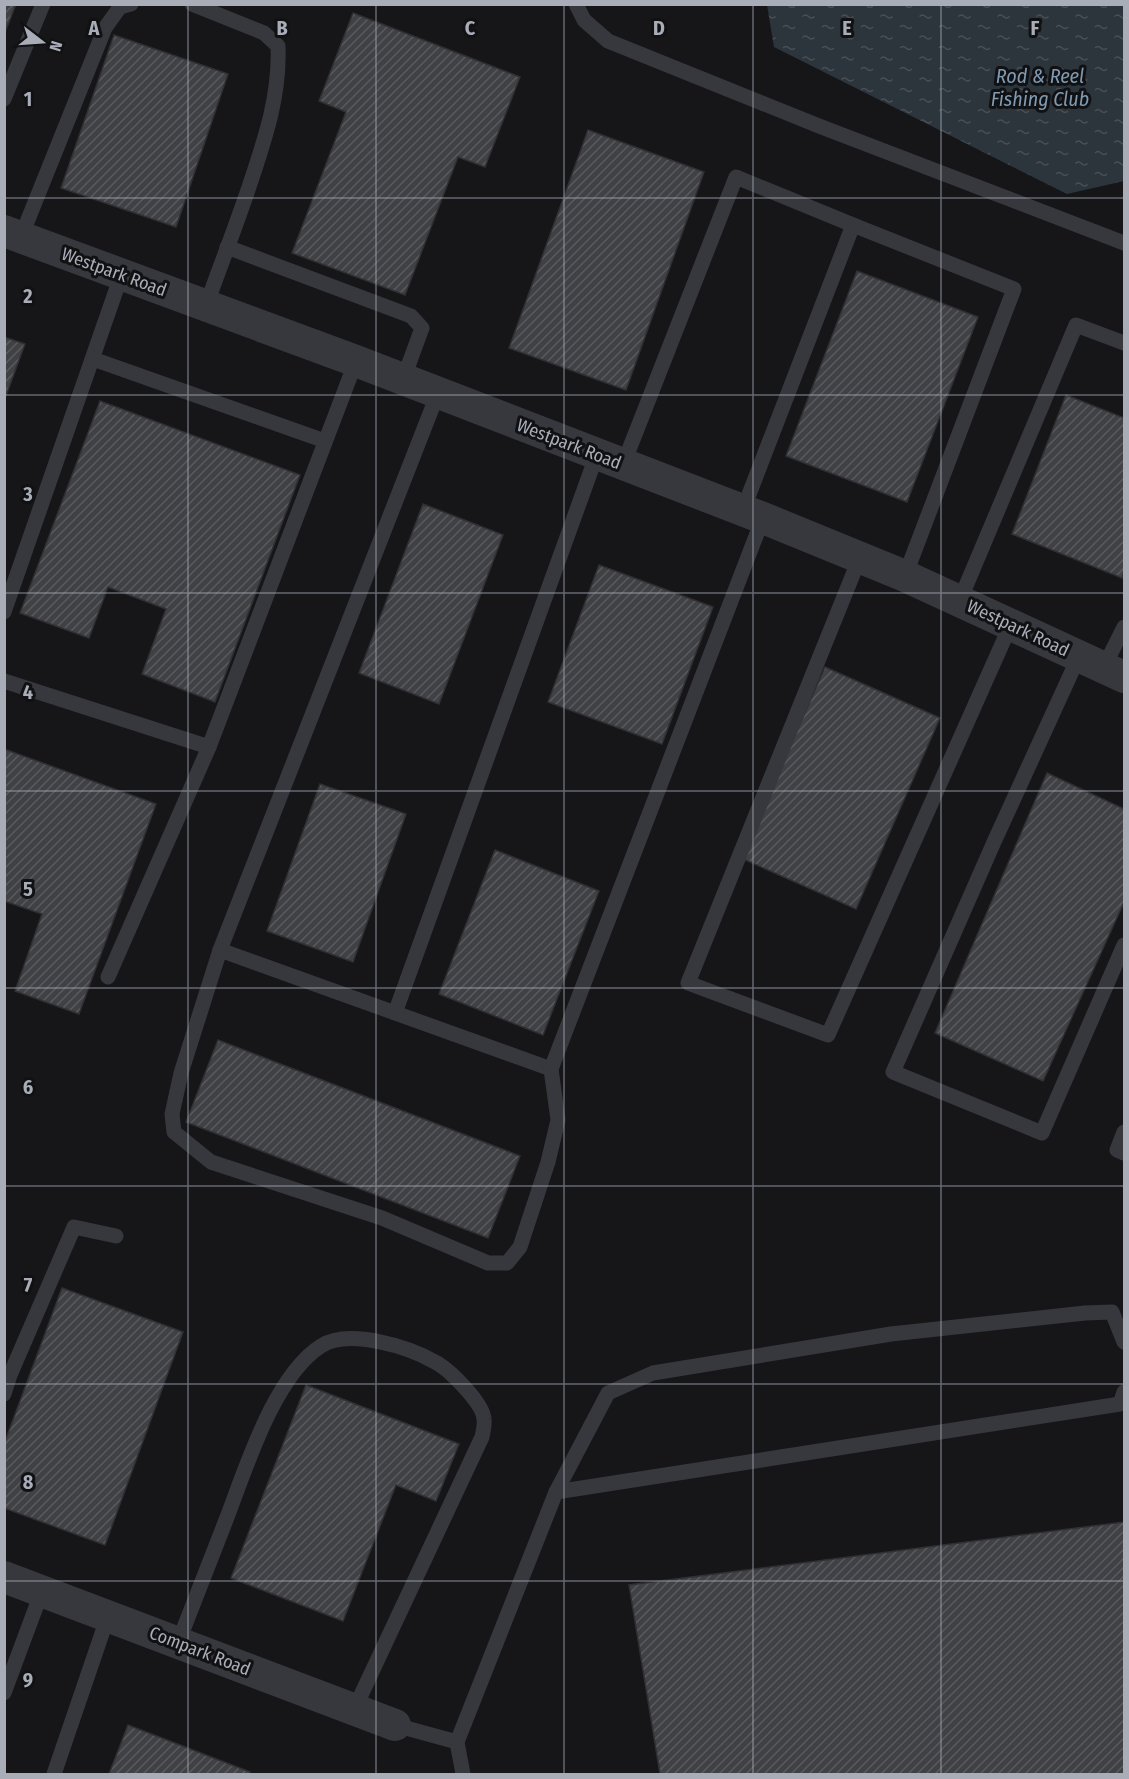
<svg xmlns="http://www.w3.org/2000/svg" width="1129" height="1779" font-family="'Fira Sans Condensed',sans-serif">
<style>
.water{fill:url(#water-ripples)}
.building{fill:url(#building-hatch);stroke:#303034;stroke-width:1.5}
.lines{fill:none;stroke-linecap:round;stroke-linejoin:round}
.service{stroke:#37383d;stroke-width:15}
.minor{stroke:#37383d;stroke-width:32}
.grid{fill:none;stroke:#a8adb8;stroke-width:1.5;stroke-opacity:0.55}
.labels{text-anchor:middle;stroke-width:6;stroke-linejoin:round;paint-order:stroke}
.street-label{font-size:18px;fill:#a8adb8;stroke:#111113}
.water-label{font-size:20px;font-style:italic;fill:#7f9bb3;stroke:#111113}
.grid-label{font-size:20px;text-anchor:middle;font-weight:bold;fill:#a8adb8;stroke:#111113;stroke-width:6;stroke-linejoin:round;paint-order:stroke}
</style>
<defs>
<pattern id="water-ripples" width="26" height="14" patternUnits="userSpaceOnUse" patternTransform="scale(1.5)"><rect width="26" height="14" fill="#2c353c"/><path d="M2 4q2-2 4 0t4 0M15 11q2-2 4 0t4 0" fill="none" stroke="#485056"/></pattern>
<pattern id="building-hatch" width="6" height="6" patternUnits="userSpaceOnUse" patternTransform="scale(1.5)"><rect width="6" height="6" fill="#404145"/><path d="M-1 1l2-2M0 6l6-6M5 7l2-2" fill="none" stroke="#595a5e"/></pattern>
</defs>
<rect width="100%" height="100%" fill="#161618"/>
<path class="water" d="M 767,5 L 1124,5 L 1124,181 L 1067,194 L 774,47 Z"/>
<g class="building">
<path d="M 4,4 L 16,4 L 4,35 Z"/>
<path d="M 353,13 L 520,77 L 485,167 L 458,157 L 405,295 L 292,253 L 346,112 L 319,101 Z"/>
<path d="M 114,35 L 228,74 L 176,227 L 61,188 Z"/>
<path d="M 588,130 L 704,172 L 626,390 L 509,348 Z"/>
<path d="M 857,271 L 978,317 L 907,502 L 786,456 Z"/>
<path d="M 4,337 L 25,344 L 4,401 Z"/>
<path d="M 1066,395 L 1124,418 L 1124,572 L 1122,578 L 1012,534 Z"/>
<path d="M 100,401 L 300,475 L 215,702 L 142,674 L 166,609 L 108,587 L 89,638 L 20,613 Z"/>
<path d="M 423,504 L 503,535 L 439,704 L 359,673 Z"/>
<path d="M 599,565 L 713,607 L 662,744 L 548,702 Z"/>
<path d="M 825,667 L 940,718 L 856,909 L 741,858 Z"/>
<path d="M 4,749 L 156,804 L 79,1014 L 15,991 L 42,914 L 4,901 Z"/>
<path d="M 1047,773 L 1124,809 L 1124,902 L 1043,1081 L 935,1033 Z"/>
<path d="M 320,784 L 406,814 L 353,962 L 267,931 Z"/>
<path d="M 495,850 L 599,891 L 543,1035 L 439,994 Z"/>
<path d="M 218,1040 L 520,1156 L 488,1238 L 186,1122 Z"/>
<path d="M 62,1288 L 183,1332 L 105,1545 L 4,1508 L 4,1444 Z"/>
<path d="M 306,1385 L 459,1444 L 436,1501 L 396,1485 L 343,1621 L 231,1578 Z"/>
<path d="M 1124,1522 L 1124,1774 L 660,1774 L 629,1585 Z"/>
<path d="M 128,1725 L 250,1772 L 249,1774 L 109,1774 Z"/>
</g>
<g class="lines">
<g class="service">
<path d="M 192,4 L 264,33 L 278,46 C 280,94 266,136 251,181 C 237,223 221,264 206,306"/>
<path d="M 576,4 L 584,20 L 608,41 L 819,126 L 1124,243"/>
<path d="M 4,99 L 43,4"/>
<path d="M 21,237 L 105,28 L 120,7 L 131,4"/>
<path d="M 227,247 L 411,316 L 422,328 L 403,380"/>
<path d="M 93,359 L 325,441"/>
<path d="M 438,393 L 220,950 L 551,1069 L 763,518"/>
<path d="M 623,465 L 736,177 L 853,225"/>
<path d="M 743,510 L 853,225 L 1014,289 L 905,576"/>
<path d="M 860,557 L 688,983 L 828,1035 L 1011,624"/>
<path d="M 960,600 L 1076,325 L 1124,343"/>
<path d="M 4,612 L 121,276"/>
<path d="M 1079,656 L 994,842 L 893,1072 L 1042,1133 L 1124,945"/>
<path d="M 1104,667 L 1124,627"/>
<path d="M 4,681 L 209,747 L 356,361"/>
<path d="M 220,950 L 181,1073 L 172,1114 L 174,1132 L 211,1162 L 382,1218 L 488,1263 L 507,1263 L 520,1247 L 548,1162 L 558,1120 L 551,1069"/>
<path d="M 108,977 L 209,747"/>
<path d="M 395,1013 L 597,454"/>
<path d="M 1124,1132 L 1117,1150 L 1124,1153"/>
<path d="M 4,1394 L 10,1375 L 74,1227 L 116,1236"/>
<path d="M 556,1492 L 1120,1404 L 1124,1392"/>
<path d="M 178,1643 C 194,1602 210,1561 226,1520 C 246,1468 274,1376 321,1346 C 349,1328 409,1347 435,1362 C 449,1369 483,1403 484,1419 C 485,1425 483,1432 482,1437 L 354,1710"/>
<path d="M 4,1693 L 42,1591"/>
<path d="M 395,1725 L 457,1742 L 556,1492 L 608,1393 L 653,1373 L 891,1334 L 1085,1313 L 1112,1312 L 1124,1342"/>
<path d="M 457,1742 L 463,1774"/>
<path d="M 54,1774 L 108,1616"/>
</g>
<g class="minor">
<path d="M 4,231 L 356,361 L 763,518 L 905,576 L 1124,677"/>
<path d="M 4,1577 L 395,1725"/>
</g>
</g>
<path class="grid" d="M 188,4 L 188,1774M 376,4 L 376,1774M 564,4 L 564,1774M 753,4 L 753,1774M 941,4 L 941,1774M 4,198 L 1124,198M 4,395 L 1124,395M 4,593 L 1124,593M 4,791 L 1124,791M 4,988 L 1124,988M 4,1186 L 1124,1186M 4,1384 L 1124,1384M 4,1581 L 1124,1581"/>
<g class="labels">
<g class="street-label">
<text transform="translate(114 272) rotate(20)" y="6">Westpark Road</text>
<text transform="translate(569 444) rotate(21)" y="6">Westpark Road</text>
<text transform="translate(1018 628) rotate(25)" y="6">Westpark Road</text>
<text transform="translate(200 1651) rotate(21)" y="6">Compark Road</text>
</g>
<g class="water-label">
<text x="1040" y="83">Rod &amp; Reel<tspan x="1040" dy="23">Fishing Club</tspan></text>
</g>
</g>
<g class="grid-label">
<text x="94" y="35">A</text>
<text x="282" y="35">B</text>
<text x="470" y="35">C</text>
<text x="659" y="35">D</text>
<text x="847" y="35">E</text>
<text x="1035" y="35">F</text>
<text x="28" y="106">1</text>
<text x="28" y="303">2</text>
<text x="28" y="501">3</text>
<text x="28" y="699">4</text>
<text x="28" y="896">5</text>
<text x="28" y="1094">6</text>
<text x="28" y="1292">7</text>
<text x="28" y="1489">8</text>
<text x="28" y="1687">9</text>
</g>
<rect width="1129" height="1779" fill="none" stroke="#a8adb8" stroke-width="12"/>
<g transform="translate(42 42) rotate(107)" stroke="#111113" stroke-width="4.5" paint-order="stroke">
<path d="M0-4.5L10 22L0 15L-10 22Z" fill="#a8adb8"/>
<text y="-9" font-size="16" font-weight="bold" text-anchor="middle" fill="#a8adb8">N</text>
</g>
</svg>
